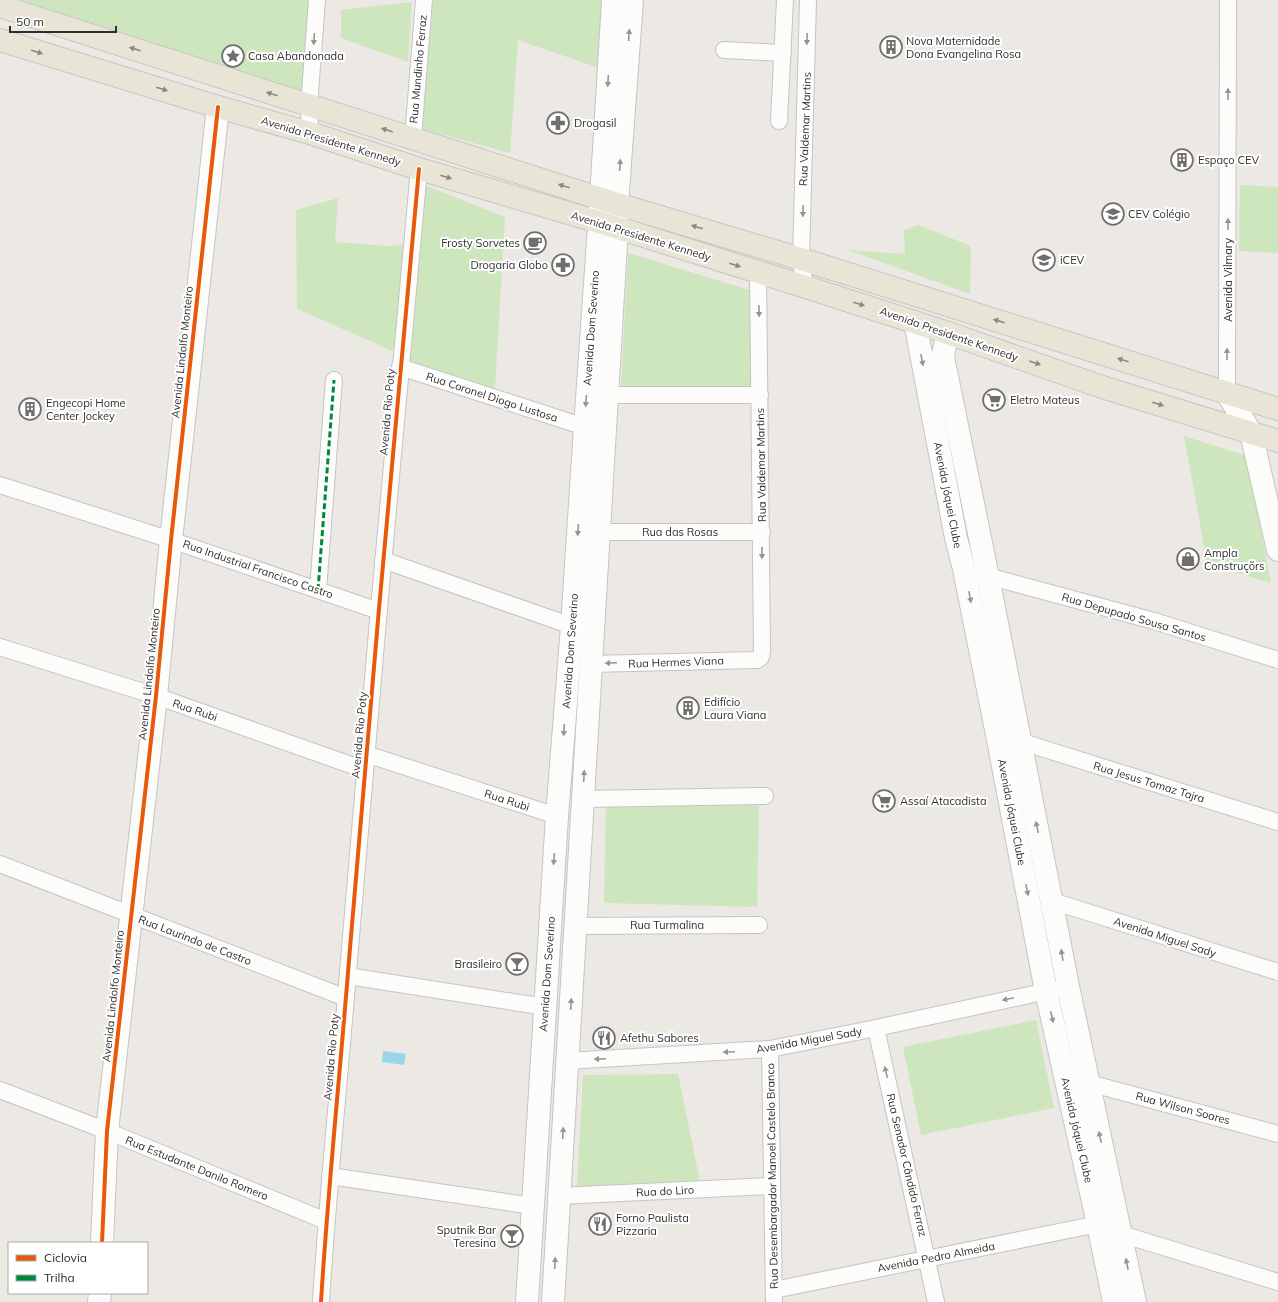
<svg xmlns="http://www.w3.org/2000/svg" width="1278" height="1302" font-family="Mulish,sans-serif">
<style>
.green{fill:#cee6be}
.water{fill:#99d6ec}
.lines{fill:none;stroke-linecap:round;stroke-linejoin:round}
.street-casing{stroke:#c5c4c5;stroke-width:18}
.secondary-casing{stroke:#c5c4c5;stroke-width:24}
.primary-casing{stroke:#c6c5c4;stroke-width:24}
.street{stroke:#fcfcfb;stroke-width:16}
.secondary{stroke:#fcfcfb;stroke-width:22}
.primary{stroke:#e8e4d6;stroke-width:22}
.quiet{stroke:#00873e;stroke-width:3;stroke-dasharray:6 3;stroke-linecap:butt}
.cycleway-casing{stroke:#fff;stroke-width:6}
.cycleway{stroke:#e8590c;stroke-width:4}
.oneway{fill:#959594}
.oneway2{fill:#8b8982}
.labels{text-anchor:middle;stroke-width:4;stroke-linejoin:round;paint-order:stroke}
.poi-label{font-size:11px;fill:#2e2e2e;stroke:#fff;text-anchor:start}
.street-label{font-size:11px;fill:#2e2e2e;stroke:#fff}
</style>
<rect width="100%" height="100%" fill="#ece8e4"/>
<g class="green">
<path d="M 0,0 L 313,0 L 309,106 Z"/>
<path d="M 433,0 L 603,0 L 599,68 L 518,40 L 510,153 L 422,129 Z"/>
<path d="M 412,2 L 408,62 L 341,38 L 341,10 Z"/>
<path d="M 424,185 L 505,217 L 495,389 L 408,361 Z"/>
<path d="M 1240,185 L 1278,187 L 1278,253 L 1239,251 Z"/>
<path d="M 338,198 L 335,242 L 389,246 L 403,245 L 395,352 L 297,309 L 296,210 Z"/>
<path d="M 918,225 L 971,246 L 970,294 L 848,250 L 905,254 L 904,230 Z"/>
<path d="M 628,253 L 750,290 L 752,389 L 621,387 Z"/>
<path d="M 1184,436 L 1247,456 L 1271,583 L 1207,563 Z"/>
<path d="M 606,801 L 759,805 L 757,907 L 604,903 Z"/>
<path d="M 1036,1020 L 1054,1108 L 921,1135 L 903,1047 Z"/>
<path d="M 678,1074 L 701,1186 L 577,1186 L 583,1075 Z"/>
</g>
<path class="water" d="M 383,1051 L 406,1054 L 404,1065 L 382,1062 Z"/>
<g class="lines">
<g class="street-casing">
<g id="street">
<path d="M 724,50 L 783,53"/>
<path d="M 779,121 L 785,0"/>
<path d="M 310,133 L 309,106 L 317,0"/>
<path d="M 413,138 L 424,0"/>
<path d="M 806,287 L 803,275 L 801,259 L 808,0"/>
<path d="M 400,367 L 585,427"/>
<path d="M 1227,393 L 1228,0"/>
<path d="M 607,395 L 760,395"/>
<path d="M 0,485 L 171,540 L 379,611"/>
<path d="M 599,532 L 762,532"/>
<path d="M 383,560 L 572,626"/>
<path d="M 980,574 L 1154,621 L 1278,660"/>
<path d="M 318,590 L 334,380"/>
<path d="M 0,647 L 156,696 L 365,770"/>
<path d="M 591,664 L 757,660 L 761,657 L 762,651 L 758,272"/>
<path d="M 1012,741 L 1019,741 L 1278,822"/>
<path d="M 366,754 L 557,816"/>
<path d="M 583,799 L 765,796"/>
<path d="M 0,864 L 346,998"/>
<path d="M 1052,901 L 1278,972"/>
<path d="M 575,926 L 759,925"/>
<path d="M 348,976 L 545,1007"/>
<path d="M 876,1028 L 936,1302"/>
<path d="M 770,1049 L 774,1302"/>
<path d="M 567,1061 L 770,1049 L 876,1028 L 1057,989"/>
<path d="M 1089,1083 L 1278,1134"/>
<path d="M 0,1090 L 107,1131 L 326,1221"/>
<path d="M 330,1176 L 533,1206"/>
<path d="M 559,1196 L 771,1186"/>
<path d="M 774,1290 L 1098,1224 L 1121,1234 L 1278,1282"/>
<path d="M 321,1302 C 328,1188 340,1074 349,960 C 371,696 394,433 419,169"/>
</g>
</g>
<g class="secondary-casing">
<g id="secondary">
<path d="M 915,322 L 956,538 L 964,569 L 998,740 L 1046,991 L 1098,1224 L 1114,1302"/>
<path d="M 948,333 L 943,354 L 944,362 L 988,577 L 1068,986 L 1135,1302"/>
<path d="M 1227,393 L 1251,433 L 1278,550"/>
<path d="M 102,1243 L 107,1131 L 156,696 L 171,540 L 218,107"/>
<path d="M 99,1302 L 100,1293"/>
<path d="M 527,1302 L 557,816 L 572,626 L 585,427 L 601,198 L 613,0"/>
<path d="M 553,1302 L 617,228 L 617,204 L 632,0"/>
</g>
</g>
<g class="primary-casing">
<g id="primary">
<path d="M 0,6 L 617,204 L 801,259 L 1278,409"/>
<path d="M 0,40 L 218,107 L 310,133 L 419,169 L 599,222 L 806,287 L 948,333 L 1102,387 L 1278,441"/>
</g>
</g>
<use href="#street" class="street"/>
<use href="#secondary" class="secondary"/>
<use href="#primary" class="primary"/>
<path class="quiet" d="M 318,590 L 334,380"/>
<g class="cycleway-casing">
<g id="cycleway">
<path d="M 102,1243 L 107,1131 L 156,696 L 171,540 L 218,107"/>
<path d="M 321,1302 C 328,1188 340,1074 349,960 C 371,696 394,433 419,169"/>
</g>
</g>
<use href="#cycleway" class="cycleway"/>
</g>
<defs><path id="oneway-solid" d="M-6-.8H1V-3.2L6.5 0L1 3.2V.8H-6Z"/></defs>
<g class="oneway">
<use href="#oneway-solid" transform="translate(629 35) rotate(-86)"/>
<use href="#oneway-solid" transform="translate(314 39) rotate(94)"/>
<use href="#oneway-solid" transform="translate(807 39) rotate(92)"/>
<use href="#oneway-solid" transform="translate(608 81) rotate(93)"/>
<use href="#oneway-solid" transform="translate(1228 94) rotate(-90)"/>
<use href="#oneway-solid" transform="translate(620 165) rotate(-86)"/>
<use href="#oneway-solid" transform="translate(803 211) rotate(92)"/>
<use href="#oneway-solid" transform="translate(1228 224) rotate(-90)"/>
<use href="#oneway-solid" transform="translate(759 311) rotate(89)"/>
<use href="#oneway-solid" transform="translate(1227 354) rotate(-90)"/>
<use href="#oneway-solid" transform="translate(922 360) rotate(79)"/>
<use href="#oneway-solid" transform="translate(586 401) rotate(94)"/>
<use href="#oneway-solid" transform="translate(578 530) rotate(94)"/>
<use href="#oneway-solid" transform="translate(762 553) rotate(90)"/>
<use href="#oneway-solid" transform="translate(970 597) rotate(79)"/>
<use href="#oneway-solid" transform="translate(611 663) rotate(178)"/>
<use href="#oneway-solid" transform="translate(564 730) rotate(94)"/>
<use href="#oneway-solid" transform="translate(584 776) rotate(-87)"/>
<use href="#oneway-solid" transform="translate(1037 827) rotate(-102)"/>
<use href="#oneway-solid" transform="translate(554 859) rotate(94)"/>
<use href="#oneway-solid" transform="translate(1027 890) rotate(79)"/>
<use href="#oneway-solid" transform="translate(1062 955) rotate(-100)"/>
<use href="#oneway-solid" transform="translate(1008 999) rotate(168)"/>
<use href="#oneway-solid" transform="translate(571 1004) rotate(-87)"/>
<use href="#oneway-solid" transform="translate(1052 1017) rotate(77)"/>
<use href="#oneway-solid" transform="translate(729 1052) rotate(177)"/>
<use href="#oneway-solid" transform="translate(600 1059) rotate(177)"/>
<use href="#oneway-solid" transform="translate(886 1072) rotate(-103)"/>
<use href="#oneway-solid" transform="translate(563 1133) rotate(-87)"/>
<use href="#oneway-solid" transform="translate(1100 1137) rotate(-102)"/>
<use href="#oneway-solid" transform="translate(555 1263) rotate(-87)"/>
<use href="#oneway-solid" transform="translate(1127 1264) rotate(-101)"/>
</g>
<g class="oneway2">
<use href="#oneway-solid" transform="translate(135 49) rotate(-162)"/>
<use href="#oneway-solid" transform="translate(37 52) rotate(17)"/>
<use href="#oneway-solid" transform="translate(162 89) rotate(17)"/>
<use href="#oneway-solid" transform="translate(272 94) rotate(-162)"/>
<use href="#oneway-solid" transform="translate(387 130) rotate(-163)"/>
<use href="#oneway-solid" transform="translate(446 177) rotate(16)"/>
<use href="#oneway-solid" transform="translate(564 186) rotate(-162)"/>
<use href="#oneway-solid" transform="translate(697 227) rotate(-163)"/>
<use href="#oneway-solid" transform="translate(735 265) rotate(17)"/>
<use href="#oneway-solid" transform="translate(859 304) rotate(18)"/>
<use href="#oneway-solid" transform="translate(999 321) rotate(-162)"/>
<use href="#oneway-solid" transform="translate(1123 360) rotate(-162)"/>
<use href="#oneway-solid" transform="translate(1035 363) rotate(19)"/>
<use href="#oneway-solid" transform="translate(1158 404) rotate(17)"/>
</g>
<defs>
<g id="building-ring" transform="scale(1.15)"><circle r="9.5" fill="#fff" stroke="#706f6e" stroke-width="1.5"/><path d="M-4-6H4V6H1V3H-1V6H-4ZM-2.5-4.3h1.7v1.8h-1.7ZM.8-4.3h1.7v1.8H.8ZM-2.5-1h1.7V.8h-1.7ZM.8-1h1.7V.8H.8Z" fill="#706f6e"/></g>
<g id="sight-ring" transform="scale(1.15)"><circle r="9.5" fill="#fff" stroke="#706f6e" stroke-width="1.5"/><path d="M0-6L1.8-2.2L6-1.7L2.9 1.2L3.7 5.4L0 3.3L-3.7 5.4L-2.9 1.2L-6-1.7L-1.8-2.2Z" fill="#706f6e"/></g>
<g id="pharmacy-ring" transform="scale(1.15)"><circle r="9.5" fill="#fff" stroke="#706f6e" stroke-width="1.5"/><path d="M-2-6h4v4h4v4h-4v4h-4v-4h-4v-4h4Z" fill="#706f6e"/></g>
<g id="school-ring" transform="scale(1.15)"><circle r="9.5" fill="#fff" stroke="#706f6e" stroke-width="1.5"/><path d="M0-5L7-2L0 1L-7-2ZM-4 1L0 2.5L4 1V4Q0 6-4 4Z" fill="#706f6e"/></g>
<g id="cafe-ring" transform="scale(1.15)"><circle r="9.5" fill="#fff" stroke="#706f6e" stroke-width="1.5"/><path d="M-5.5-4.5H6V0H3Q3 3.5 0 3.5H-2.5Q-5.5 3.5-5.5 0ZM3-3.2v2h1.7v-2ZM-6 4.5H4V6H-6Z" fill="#706f6e"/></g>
<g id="university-ring" transform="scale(1.15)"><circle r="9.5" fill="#fff" stroke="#706f6e" stroke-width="1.5"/><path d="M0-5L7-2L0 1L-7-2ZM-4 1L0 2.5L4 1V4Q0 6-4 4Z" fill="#706f6e"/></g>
<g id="supermarket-ring" transform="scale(1.15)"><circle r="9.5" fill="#fff" stroke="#706f6e" stroke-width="1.5"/><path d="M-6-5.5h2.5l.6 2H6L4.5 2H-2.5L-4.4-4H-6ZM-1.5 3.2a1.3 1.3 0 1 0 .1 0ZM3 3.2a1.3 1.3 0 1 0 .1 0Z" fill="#706f6e"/></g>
<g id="shop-ring" transform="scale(1.15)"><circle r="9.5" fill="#fff" stroke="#706f6e" stroke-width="1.5"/><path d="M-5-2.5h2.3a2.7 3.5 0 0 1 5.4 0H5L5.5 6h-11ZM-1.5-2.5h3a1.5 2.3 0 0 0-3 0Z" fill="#706f6e"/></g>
<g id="bar-ring" transform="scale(1.15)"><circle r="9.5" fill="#fff" stroke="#706f6e" stroke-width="1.5"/><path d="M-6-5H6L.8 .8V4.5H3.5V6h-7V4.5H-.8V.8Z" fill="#706f6e"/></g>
<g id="restaurant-ring" transform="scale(1.15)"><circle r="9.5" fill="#fff" stroke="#706f6e" stroke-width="1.5"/><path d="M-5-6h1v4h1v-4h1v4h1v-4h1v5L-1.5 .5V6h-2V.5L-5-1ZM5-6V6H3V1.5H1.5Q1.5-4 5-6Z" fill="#706f6e"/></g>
</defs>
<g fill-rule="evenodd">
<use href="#building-ring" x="891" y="47"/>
<use href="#sight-ring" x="233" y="56"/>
<use href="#pharmacy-ring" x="558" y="123"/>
<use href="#building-ring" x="1182" y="160"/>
<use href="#school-ring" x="1113" y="214"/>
<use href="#cafe-ring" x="535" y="243"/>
<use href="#university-ring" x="1044" y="260"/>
<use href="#pharmacy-ring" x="563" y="265"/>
<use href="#supermarket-ring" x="994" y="400"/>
<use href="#building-ring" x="30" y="409"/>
<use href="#shop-ring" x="1188" y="559"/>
<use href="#building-ring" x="688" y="708"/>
<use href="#supermarket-ring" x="884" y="801"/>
<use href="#bar-ring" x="517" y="964"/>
<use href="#restaurant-ring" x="604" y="1038"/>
<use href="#restaurant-ring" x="600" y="1224"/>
<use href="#bar-ring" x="512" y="1236"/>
</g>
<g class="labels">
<g class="poi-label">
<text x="906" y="45">Nova Maternidade<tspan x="906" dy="13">Dona Evangelina Rosa</tspan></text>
<text x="248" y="60">Casa Abandonada</text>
<text x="574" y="127">Drogasil</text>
<text x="1198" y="164">Espaço CEV</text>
<text x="1128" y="218">CEV Colégio</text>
<text x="520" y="247" text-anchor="end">Frosty Sorvetes</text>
<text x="1060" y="264">iCEV</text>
<text x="548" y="269" text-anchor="end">Drogaria Globo</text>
<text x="1010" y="404">Eletro Mateus</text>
<text x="46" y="407">Engecopi Home<tspan x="46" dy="13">Center Jockey</tspan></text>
<text x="1204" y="557">Ampla<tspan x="1204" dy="13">Construçõrs</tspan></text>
<text x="704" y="706">Edifício<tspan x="704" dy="13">Laura Viana</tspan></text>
<text x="900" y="805">Assaí Atacadista</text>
<text x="502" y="968" text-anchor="end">Brasileiro</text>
<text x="620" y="1042">Afethu Sabores</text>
<text x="616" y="1222">Forno Paulista<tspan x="616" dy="13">Pizzaria</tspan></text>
<text x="496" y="1234" text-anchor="end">Sputnik Bar<tspan x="496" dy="13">Teresina</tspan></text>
</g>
<g class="street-label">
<text transform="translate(418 69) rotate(-85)" y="4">Rua Mundinho Ferraz</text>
<text transform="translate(805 129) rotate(-88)" y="4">Rua Valdemar Martins</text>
<text transform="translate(331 141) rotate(17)" y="4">Avenida Presidente Kennedy</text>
<text transform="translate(641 236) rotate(17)" y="4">Avenida Presidente Kennedy</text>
<text transform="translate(1228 280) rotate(-90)" y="4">Avenida Vilmary</text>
<text transform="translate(591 328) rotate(-86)" y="4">Avenida Dom Severino</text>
<text transform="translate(949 334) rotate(19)" y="4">Avenida Presidente Kennedy</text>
<text transform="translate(182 352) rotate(-84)" y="4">Avenida Lindolfo Monteiro</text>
<text transform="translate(492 397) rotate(18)" y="4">Rua Coronel Diogo Lustosa</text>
<text transform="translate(387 412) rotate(-85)" y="4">Avenida Rio Poty</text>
<text transform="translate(761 465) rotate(-91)" y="4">Rua Valdemar Martins</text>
<text transform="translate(948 495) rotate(79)" y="4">Avenida Jóquei Clube</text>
<text x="680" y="536">Rua das Rosas</text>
<text transform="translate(258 569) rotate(19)" y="4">Rua Industrial Francisco Castro</text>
<text transform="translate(1134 617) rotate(16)" y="4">Rua Depupado Sousa Santos</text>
<text transform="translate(570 651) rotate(-86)" y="4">Avenida Dom Severino</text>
<text transform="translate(676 662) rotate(-2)" y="4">Rua Hermes Viana</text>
<text transform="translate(149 674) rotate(-84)" y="4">Avenida Lindolfo Monteiro</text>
<text transform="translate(195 710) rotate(19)" y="4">Rua Rubi</text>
<text transform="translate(359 735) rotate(-85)" y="4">Avenida Rio Poty</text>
<text transform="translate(1149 782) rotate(17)" y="4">Rua Jesus Tomaz Tajra</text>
<text transform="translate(507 800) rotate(18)" y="4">Rua Rubi</text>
<text transform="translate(1012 812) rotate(79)" y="4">Avenida Jóquei Clube</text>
<text x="667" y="929">Rua Turmalina</text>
<text transform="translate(1165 937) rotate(18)" y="4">Avenida Miguel Sady</text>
<text transform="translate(195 940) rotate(21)" y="4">Rua Laurindo de Castro</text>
<text transform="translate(547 974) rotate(-86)" y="4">Avenida Dom Severino</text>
<text transform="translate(113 996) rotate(-84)" y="4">Avenida Lindolfo Monteiro</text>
<text transform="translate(809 1040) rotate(-10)" y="4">Avenida Miguel Sady</text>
<text transform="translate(331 1057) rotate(-85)" y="4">Avenida Rio Poty</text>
<text transform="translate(1183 1108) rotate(15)" y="4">Rua Wilson Soares</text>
<text transform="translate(1077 1130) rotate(77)" y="4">Avenida Jóquei Clube</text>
<text transform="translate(907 1165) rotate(77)" y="4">Rua Senador Cândido Ferraz</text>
<text transform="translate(197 1168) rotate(22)" y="4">Rua Estudante Danilo Romero</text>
<text transform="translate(772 1176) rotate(-91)" y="4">Rua Desembargador Manoel Castelo Branco</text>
<text transform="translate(665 1191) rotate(-3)" y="4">Rua do Liro</text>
<text transform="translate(936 1257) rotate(-11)" y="4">Avenida Pedro Almeida</text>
</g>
</g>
<rect x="8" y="1242" width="140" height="52" fill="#ffffff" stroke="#ababab"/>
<rect x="16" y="1255" width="20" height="6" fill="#e8590c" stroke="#ababab"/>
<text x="44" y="1262" font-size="12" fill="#2e2e2e">Ciclovia</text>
<rect x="16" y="1275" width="20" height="6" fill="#00873e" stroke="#ababab"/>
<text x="44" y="1282" font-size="12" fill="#2e2e2e">Trilha</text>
<path d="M10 26v6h106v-6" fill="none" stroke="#2e2e2e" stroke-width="2"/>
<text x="16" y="26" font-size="12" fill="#2e2e2e" stroke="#ffffff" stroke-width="3" paint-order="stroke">50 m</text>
</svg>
